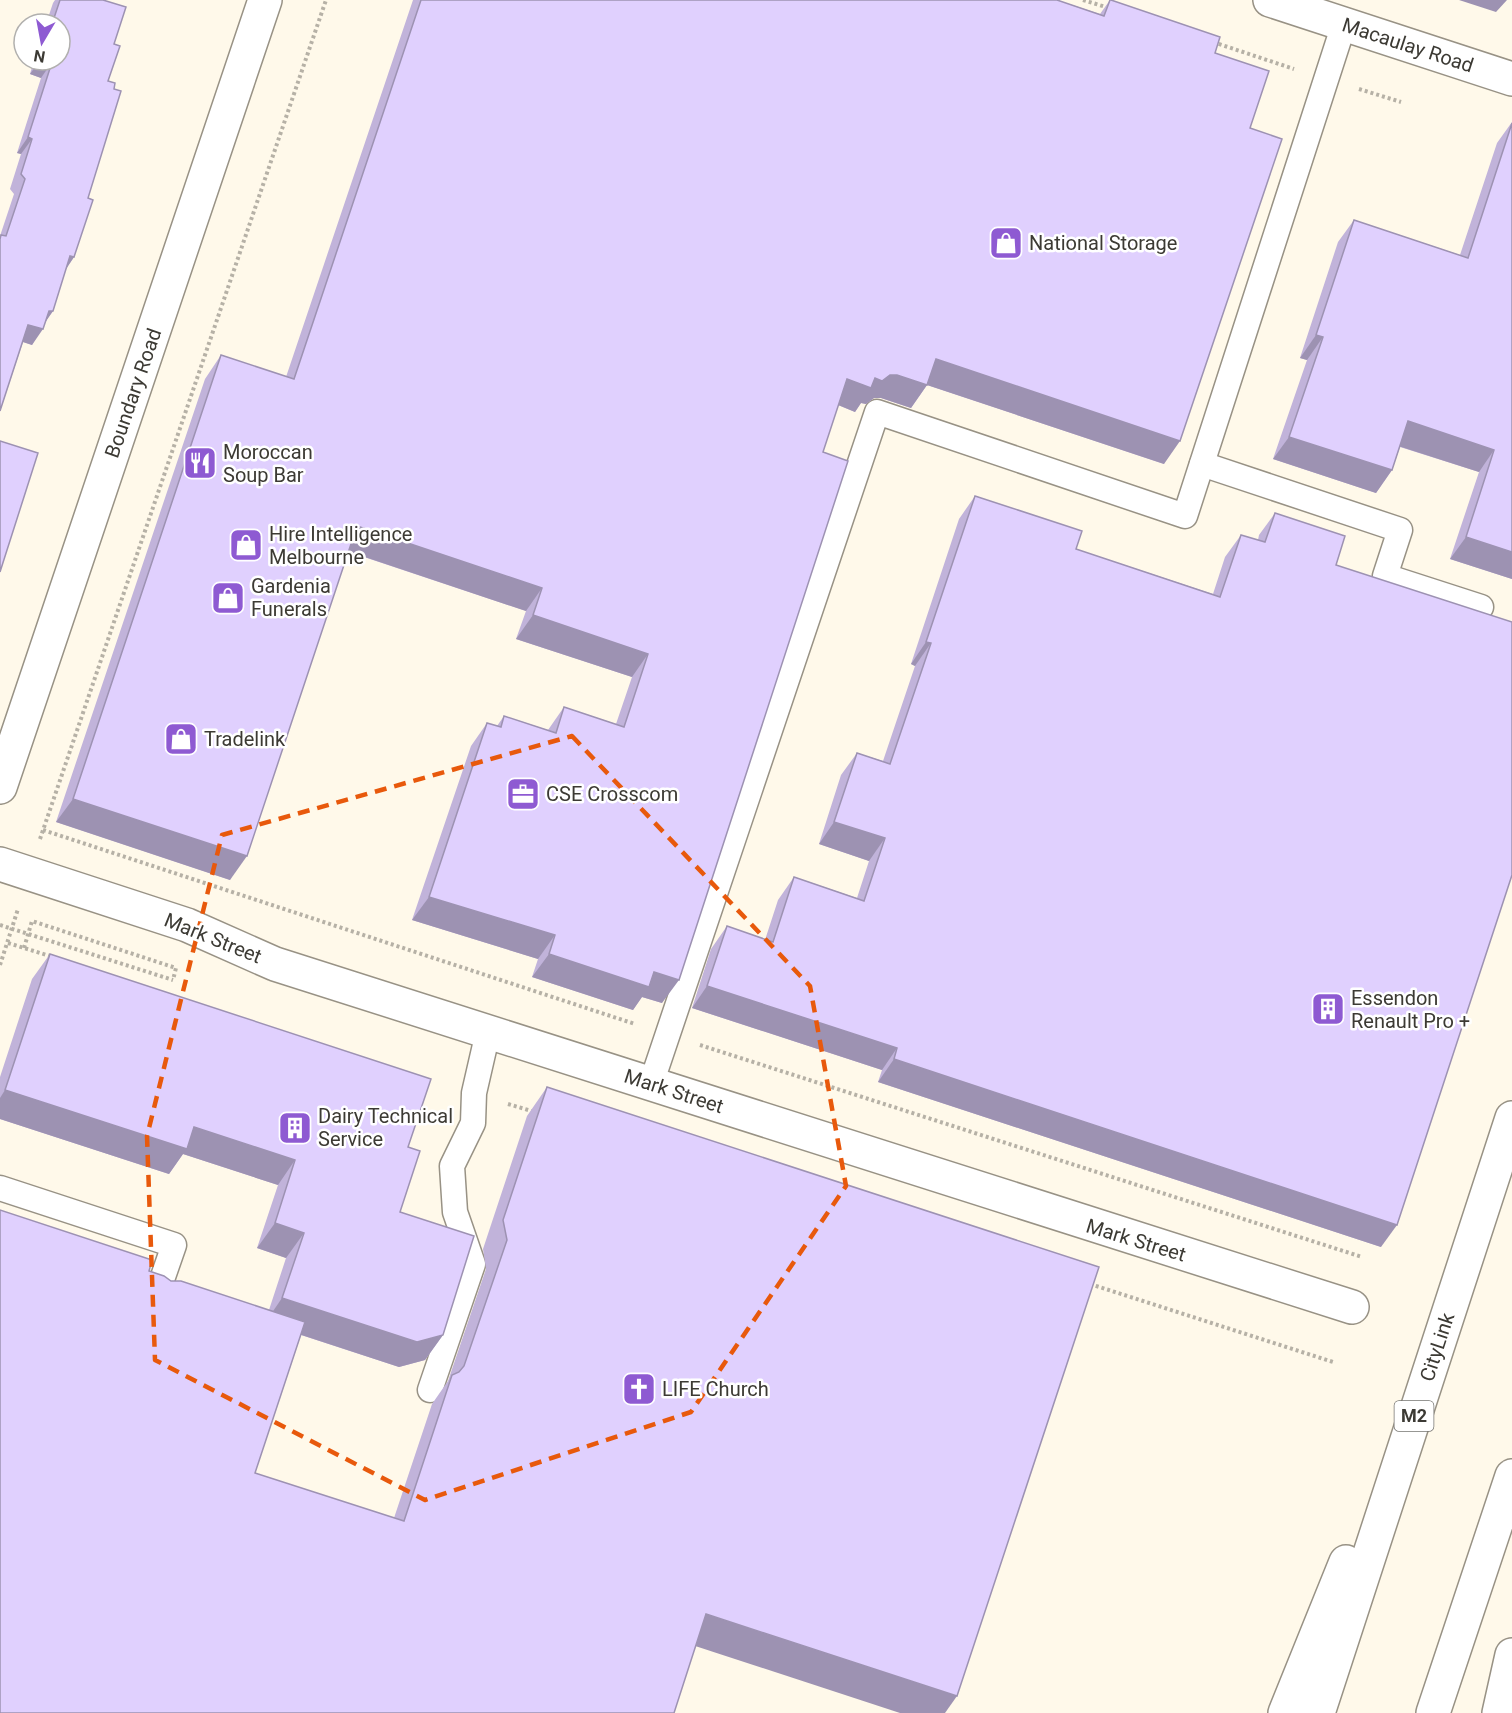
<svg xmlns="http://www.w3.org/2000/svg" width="1512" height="1713" font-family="Roboto,sans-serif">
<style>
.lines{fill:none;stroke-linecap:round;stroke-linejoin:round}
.service-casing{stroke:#989285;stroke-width:27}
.minor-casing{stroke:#989285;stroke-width:36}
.tertiary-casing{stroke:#989285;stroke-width:36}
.secondary-casing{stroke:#989285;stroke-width:36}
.motorway-casing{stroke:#989285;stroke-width:36}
.path{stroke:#b6b1a6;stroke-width:4;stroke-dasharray:3 3;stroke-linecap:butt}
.service{stroke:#fff;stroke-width:24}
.minor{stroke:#fff;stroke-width:33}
.tertiary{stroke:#fff;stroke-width:33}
.secondary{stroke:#fff;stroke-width:33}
.motorway{stroke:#fff;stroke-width:33}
.path-bridge{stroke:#b6b1a6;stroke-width:4;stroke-dasharray:3 3;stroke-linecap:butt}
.wall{fill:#c1b3da}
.shaded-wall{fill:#9d92b2}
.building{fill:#e0d0fe;stroke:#9d92b2;stroke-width:1.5}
.marked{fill:none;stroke:#e8590c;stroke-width:4.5;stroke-dasharray:12 8;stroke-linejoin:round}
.labels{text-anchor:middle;stroke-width:5;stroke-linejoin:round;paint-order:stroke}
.shield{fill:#fff;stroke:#767571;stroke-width:1.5}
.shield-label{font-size:18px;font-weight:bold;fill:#3c3a34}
.street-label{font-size:20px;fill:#3c3a34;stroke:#fff}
.poi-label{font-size:20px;fill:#3c3a34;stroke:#fff;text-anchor:start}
</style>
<rect width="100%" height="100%" fill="#fff9ea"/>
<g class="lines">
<g class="service-casing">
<g id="service">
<path d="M 1202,464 L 1400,530 L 1385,576 L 1481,607"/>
<path d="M 651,1084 L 877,412 L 1185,516 L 1344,24"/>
<path d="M 0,1188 L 174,1245 L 156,1297"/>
<path d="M 430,1390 L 473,1264 L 455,1212 L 452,1166 L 473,1123 L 474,1093 L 488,1032"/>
</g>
</g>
<g class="minor-casing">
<path id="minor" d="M 0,864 L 187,925 L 275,964 L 1352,1307"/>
</g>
<g class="tertiary-casing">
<path id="tertiary" d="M 1270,0 L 1512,79"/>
</g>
<g class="secondary-casing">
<path id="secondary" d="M 0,787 L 265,0"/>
</g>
<g class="motorway-casing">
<g id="motorway">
<path d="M 1285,1713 L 1346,1562"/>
<path d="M 1318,1713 L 1512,1118"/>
<path d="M 1433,1713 L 1512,1476"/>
<path d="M 1499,1713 L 1512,1655"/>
</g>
</g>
<g class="path">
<path d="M 1083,0 L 1109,8"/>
<path d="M 1213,42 L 1294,69"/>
<path d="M 1359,89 L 1401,102"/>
<path d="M 43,830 L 635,1024"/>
<path d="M 40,839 L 326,0"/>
<path d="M 8,943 L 53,957"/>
<path d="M 24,948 L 32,921 L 176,968 L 173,980"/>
<path d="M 0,965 L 18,909"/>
<path d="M 700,1045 L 1362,1257"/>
<path d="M 508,1104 L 535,1112"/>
<path d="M 1090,1284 L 1333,1362"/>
</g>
<use href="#service" class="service"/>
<use href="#minor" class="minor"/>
<use href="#tertiary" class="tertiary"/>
<use href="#secondary" class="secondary"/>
<use href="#motorway" class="motorway"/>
<path class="path-bridge" d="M 0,925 L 173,980"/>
</g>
<g class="wall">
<path d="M 55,0 L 103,0 L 114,44 L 88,198 L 74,257 L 66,269 L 53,311 L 45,322 L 32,345 L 23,342 L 0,411 L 0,236 L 14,194 L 10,189 L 21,154 L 17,153 L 41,78 L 30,74 L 34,60 L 60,60 L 60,24 L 46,24 L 53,3 Z"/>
<path d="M 413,0 L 1057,0 L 1100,14 L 1110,0 L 1215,53 L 1250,128 L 1164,464 L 927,385 L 911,408 L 881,398 L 874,398 L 866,404 L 861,403 L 855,412 L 838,405 L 823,452 L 662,1003 L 642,997 L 633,1010 L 532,977 L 538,959 L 412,920 L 471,746 L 487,723 L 497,726 L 504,716 L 548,730 L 564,707 L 616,724 L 632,677 L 516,639 L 526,611 L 349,552 L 230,880 L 56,822 L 205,379 L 221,355 L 286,377 Z"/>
<path d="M 1512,122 L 1512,579 L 1450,559 L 1479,472 L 1400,447 L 1392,470 L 1376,493 L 1273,459 L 1307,360 L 1300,358 L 1338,242 L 1354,220 L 1460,255 L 1497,143 Z"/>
<path d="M 975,496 L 1076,549 L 1213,594 L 1225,557 L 1241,535 L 1258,540 L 1259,535 L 1275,513 L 1336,565 L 1381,1247 L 878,1082 L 882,1070 L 692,1008 L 711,949 L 727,926 L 765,940 L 778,900 L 794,877 L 857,898 L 869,861 L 819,844 L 841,775 L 857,753 L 883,761 L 915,666 L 911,664 L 959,519 Z"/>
<path d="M 50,954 L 408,1147 L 400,1212 L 443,1335 L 425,1360 L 399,1367 L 301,1335 L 255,1473 L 394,1518 L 432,1404 L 448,1381 L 486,1269 L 483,1249 L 527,1116 L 547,1087 L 696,1646 L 0,1713 L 149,1271 L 171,1281 L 269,1310 L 286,1258 L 257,1248 L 278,1185 L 183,1154 L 169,1174 L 0,1119 L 0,1077 L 32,979 Z"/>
</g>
<g class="shaded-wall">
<path d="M 1459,0 L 1507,0 L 1496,12 Z"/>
<path d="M 40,60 L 44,60 L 52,62 L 41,78 L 30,74 Z"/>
<path d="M 28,137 L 32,139 L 21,154 L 17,153 Z"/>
<path d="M 70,256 L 74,257 L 64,272 Z"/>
<path d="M 49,311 L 53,311 L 42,327 Z"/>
<path d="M 28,325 L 43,329 L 32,345 L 17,340 Z"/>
<path d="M 1316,335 L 1323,337 L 1307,360 L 1300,358 Z"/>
<path d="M 936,359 L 1180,441 L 1164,464 L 927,385 L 911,408 L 881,398 L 874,398 L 866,404 L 861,403 L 855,412 L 831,402 L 847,379 L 890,375 Z"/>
<path d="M 1408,421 L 1494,450 L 1479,472 L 1392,444 Z"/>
<path d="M 1289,437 L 1392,470 L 1376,493 L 1273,459 Z"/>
<path d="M 357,526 L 542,588 L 526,611 L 341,549 Z"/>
<path d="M 1466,537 L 1512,552 L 1512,579 L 1450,559 Z"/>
<path d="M 533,615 L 648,654 L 632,677 L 516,639 Z"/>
<path d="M 926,642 L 931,643 L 915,666 L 911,664 Z"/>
<path d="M 73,799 L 247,856 L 230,880 L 56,822 Z"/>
<path d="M 834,822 L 885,838 L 869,861 L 819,844 Z"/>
<path d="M 429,897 L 555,935 L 538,959 L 412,920 Z"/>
<path d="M 549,954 L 654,972 L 679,980 L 662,1003 L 642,997 L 633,1010 L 532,977 Z"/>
<path d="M 707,986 L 897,1048 L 882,1070 L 692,1008 Z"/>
<path d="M 894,1059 L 1397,1225 L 1381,1247 L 878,1082 Z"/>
<path d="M 5,1090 L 194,1127 L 295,1160 L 278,1185 L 183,1154 L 169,1174 L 0,1119 L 0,1098 Z"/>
<path d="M 275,1223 L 304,1233 L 286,1258 L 257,1248 Z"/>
<path d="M 282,1298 L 443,1335 L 425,1360 L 399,1367 L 265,1323 Z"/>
<path d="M 706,1614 L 957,1696 L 945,1713 L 900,1713 L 686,1643 Z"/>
</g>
<g class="building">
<path d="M 60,0 L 103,0 L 126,7 L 114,44 L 120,46 L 108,81 L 115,83 L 114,89 L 121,91 L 88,198 L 93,200 L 74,257 L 70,256 L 53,311 L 49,311 L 43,329 L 28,325 L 0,411 L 0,239 L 1,235 L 6,236 L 25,179 L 21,174 L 32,139 L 28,137 L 52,62 L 44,60 L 60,60 L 60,24 L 52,24 Z"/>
<path d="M 421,0 L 1057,0 L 1104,16 L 1110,0 L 1111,0 L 1220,37 L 1215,53 L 1269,71 L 1250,128 L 1282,139 L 1180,441 L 936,359 L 927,385 L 897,375 L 890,375 L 882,381 L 875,378 L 871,388 L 847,379 L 823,452 L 848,461 L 679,980 L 654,972 L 649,987 L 549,954 L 555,935 L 429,897 L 487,723 L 501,727 L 504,716 L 556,733 L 564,707 L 624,727 L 648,654 L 533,615 L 542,588 L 357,526 L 247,856 L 73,799 L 221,355 L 294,379 Z"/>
<path d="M 1512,123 L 1512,552 L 1466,537 L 1494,450 L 1408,421 L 1392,470 L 1289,437 L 1323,337 L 1316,335 L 1354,220 L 1468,258 Z"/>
<path d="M 0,441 L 38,453 L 0,572 Z"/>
<path d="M 975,496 L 1082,531 L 1076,549 L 1220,597 L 1241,535 L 1265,542 L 1275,513 L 1345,536 L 1336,565 L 1512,622 L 1512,875 L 1397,1225 L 894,1059 L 897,1048 L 707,986 L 727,926 L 773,942 L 794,877 L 864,901 L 885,838 L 834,822 L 857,753 L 890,764 L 931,643 L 926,642 Z"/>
<path d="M 50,954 L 431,1079 L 408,1147 L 420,1151 L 400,1212 L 474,1236 L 443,1335 L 417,1342 L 282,1298 L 304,1233 L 275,1223 L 295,1160 L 194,1127 L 187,1149 L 5,1090 Z"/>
<path d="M 547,1087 L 1099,1267 L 957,1696 L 706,1614 L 674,1713 L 0,1713 L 0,1210 L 152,1260 L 149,1271 L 164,1276 L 171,1281 L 181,1281 L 305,1322 L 255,1473 L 404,1521 L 452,1375 L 459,1372 L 464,1366 L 507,1240 L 503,1220 Z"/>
</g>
<path class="marked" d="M 572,736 L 810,986 L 846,1186 L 691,1412 L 425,1500 L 155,1360 L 147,1136 L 222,835 Z"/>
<defs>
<g id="shop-square" transform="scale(1.725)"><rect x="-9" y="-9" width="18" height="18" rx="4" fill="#8e5ad2" stroke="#fff"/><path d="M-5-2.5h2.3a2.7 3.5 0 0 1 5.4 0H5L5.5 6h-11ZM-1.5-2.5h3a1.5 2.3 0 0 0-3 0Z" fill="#fff"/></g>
<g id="restaurant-square" transform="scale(1.725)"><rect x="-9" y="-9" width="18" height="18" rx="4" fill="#8e5ad2" stroke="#fff"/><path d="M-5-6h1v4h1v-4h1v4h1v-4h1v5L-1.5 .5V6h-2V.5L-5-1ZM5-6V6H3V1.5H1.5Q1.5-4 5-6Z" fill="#fff"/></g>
<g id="office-square" transform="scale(1.725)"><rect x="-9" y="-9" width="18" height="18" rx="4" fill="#8e5ad2" stroke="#fff"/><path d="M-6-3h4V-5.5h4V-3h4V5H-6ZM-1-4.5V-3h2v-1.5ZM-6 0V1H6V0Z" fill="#fff"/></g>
<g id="building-square" transform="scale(1.725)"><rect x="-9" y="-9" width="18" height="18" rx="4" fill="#8e5ad2" stroke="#fff"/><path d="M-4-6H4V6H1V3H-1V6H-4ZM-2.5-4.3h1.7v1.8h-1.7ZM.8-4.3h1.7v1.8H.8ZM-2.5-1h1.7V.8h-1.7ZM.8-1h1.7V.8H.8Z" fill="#fff"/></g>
<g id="church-square" transform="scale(1.725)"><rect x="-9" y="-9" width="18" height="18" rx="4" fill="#8e5ad2" stroke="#fff"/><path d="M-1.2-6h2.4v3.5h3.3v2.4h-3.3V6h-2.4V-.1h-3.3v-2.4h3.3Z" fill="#fff"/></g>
</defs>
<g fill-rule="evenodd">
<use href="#shop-square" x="1006" y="243"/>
<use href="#restaurant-square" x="200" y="463"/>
<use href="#shop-square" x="246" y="545"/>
<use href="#shop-square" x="228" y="598"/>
<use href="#shop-square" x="181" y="739"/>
<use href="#office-square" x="523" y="794"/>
<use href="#building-square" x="1328" y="1009"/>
<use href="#building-square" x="295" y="1128"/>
<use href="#church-square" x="639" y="1389"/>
</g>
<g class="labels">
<rect class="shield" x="1394.5" y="1401" width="39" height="30" rx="4.5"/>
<g class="shield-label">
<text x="1414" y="1422">M2</text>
</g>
<g class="street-label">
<text transform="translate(1408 45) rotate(18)" y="7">Macaulay Road</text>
<text transform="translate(133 393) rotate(-71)" y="7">Boundary Road</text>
<text transform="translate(213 938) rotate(22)" y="7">Mark Street</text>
<text transform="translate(674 1091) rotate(18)" y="7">Mark Street</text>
<text transform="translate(1136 1240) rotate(17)" y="7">Mark Street</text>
<text transform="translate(1437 1347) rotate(-72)" y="7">CityLink</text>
</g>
<g class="poi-label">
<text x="1029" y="250">National Storage</text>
<text x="223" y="459">Moroccan<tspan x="223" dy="23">Soup Bar</tspan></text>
<text x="269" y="541">Hire Intelligence<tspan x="269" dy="23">Melbourne</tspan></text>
<text x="251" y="593">Gardenia<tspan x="251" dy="23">Funerals</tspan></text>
<text x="204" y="746">Tradelink</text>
<text x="546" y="801">CSE Crosscom</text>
<text x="1351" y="1005">Essendon<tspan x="1351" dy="23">Renault Pro +</tspan></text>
<text x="318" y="1123">Dairy Technical<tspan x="318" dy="23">Service</tspan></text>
<text x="662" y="1396">LIFE Church</text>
</g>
</g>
<g transform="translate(42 42) rotate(190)"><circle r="28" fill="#ffffff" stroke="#b1b0ae" stroke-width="1.5"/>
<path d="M0-4.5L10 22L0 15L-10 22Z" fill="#8e5ad2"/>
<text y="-9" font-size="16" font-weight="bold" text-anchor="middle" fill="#3c3a34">N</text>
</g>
</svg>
